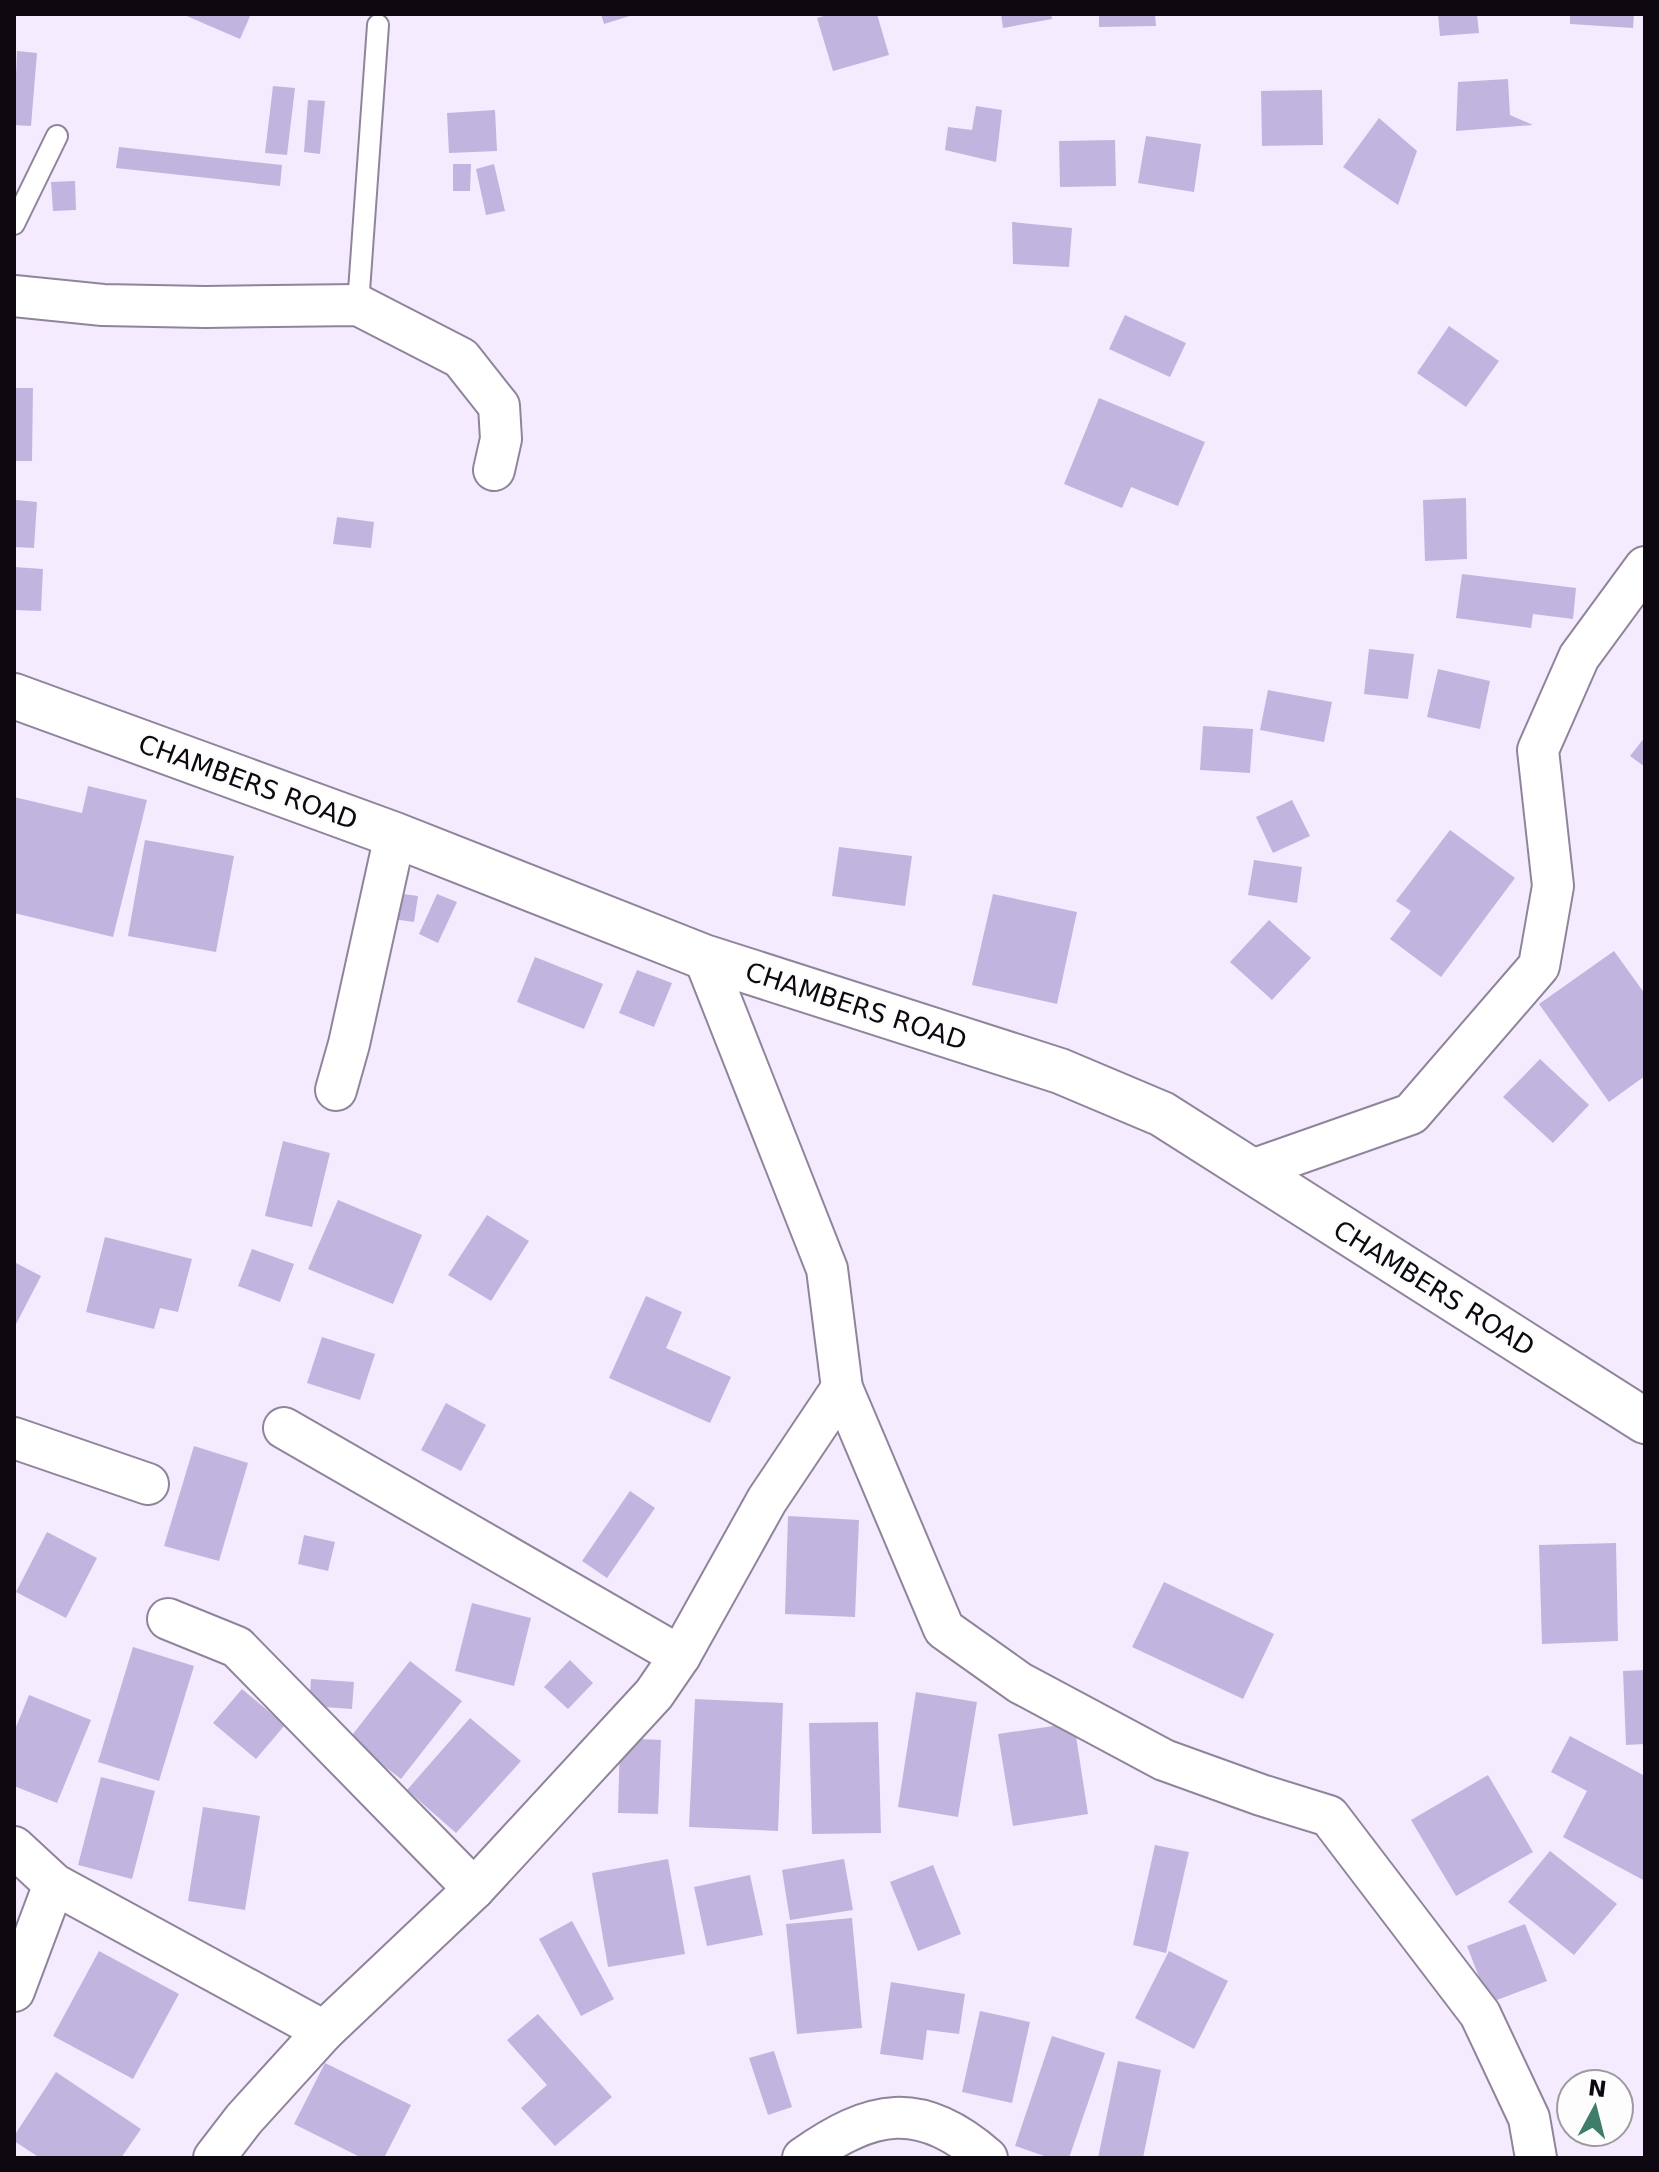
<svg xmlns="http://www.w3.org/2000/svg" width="1659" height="2172" font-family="'DejaVu Sans',sans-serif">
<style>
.building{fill:#c1b5df}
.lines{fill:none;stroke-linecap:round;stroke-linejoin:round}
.service-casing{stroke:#90849b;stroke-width:24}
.minor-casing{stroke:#90849b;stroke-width:44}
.tertiary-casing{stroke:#90849b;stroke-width:48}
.service{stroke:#fff;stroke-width:20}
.minor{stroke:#fff;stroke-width:40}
.tertiary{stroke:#fff;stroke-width:44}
.labels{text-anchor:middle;stroke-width:6;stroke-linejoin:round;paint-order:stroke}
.street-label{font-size:26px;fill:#0e0911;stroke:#fdfdfd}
</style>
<rect width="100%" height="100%" fill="#f5ebff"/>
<g class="building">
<path d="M 182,14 L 251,14 L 240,39 Z"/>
<path d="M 601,14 L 633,14 L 633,15 L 604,24 Z"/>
<path d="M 831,14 L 877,14 L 889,55 L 833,71 L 817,18 Z"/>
<path d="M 1001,14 L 1051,14 L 1052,19 L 1003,28 Z"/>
<path d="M 1099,14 L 1155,14 L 1156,26 L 1099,27 Z"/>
<path d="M 1438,14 L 1477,14 L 1479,33 L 1440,36 Z"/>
<path d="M 1570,14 L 1634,14 L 1633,28 L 1570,24 Z"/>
<path d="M 17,51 L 37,53 L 31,126 L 14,125 Z"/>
<path d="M 1508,79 L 1510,115 L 1533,125 L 1456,131 L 1458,82 Z"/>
<path d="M 273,86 L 295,88 L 287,155 L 265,153 Z"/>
<path d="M 1322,90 L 1323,145 L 1262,146 L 1261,91 Z"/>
<path d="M 308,100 L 325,101 L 320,154 L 304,152 Z"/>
<path d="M 976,106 L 1002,110 L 996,162 L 945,150 L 948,127 L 972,130 Z"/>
<path d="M 495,110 L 497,151 L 449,153 L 447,113 Z"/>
<path d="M 1379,118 L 1417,151 L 1398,205 L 1343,167 Z"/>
<path d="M 1146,136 L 1201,144 L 1194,192 L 1138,183 Z"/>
<path d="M 1115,140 L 1116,186 L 1060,187 L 1059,141 Z"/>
<path d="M 119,147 L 282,165 L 280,186 L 116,168 Z"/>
<path d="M 453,164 L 471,164 L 470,191 L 453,191 Z"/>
<path d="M 494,164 L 505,211 L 486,215 L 476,169 Z"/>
<path d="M 75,181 L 76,210 L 53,211 L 51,182 Z"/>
<path d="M 1012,222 L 1072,228 L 1069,267 L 1013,264 Z"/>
<path d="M 1125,315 L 1186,343 L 1170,377 L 1109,349 Z"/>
<path d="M 1449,326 L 1499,361 L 1466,407 L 1417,373 Z"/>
<path d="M 14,388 L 33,388 L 32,461 L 14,461 Z"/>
<path d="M 1099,398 L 1205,442 L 1178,506 L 1131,487 L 1122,508 L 1064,484 Z"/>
<path d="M 1466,498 L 1467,559 L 1425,561 L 1423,500 Z"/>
<path d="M 16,500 L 37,502 L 34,548 L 14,547 Z"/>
<path d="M 337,517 L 374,522 L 371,548 L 333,544 Z"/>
<path d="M 14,567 L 43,569 L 41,611 L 14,610 Z"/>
<path d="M 1462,574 L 1576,588 L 1573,619 L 1533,614 L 1531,628 L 1456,618 Z"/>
<path d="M 1369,649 L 1414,654 L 1408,699 L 1364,694 Z"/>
<path d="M 1438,669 L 1490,681 L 1480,729 L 1427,717 Z"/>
<path d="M 1268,690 L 1332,702 L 1324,742 L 1260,730 Z"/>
<path d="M 1203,726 L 1253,729 L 1250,773 L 1200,770 Z"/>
<path d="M 1645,737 L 1645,767 L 1630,756 Z"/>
<path d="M 88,786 L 147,800 L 113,937 L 14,913 L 14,797 L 82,813 Z"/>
<path d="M 1292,800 L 1310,836 L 1273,853 L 1256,817 Z"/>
<path d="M 1450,830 L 1515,878 L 1441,977 L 1390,939 L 1411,911 L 1396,901 Z"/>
<path d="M 145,840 L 234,856 L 216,952 L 128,936 Z"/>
<path d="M 839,847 L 912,856 L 905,906 L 832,896 Z"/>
<path d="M 1254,860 L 1302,867 L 1297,903 L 1248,895 Z"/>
<path d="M 396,893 L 418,896 L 414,922 L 393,919 Z"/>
<path d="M 437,894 L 457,902 L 438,943 L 419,934 Z"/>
<path d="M 993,894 L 1077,912 L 1057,1004 L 972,985 Z"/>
<path d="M 1269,920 L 1311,958 L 1272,1000 L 1230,962 Z"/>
<path d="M 1614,951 L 1645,994 L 1645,1076 L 1609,1102 L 1539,1004 Z"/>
<path d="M 535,957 L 603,984 L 584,1029 L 517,1002 Z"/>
<path d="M 637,970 L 672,983 L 654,1027 L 619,1013 Z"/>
<path d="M 1540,1059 L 1589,1105 L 1553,1143 L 1503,1097 Z"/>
<path d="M 283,1141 L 330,1153 L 312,1227 L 265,1216 Z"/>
<path d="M 338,1200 L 422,1235 L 393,1304 L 308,1269 Z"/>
<path d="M 487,1215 L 529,1241 L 491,1301 L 448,1275 Z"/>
<path d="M 105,1237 L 192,1259 L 178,1312 L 160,1308 L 154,1329 L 86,1312 Z"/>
<path d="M 252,1249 L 294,1264 L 280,1302 L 238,1286 Z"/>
<path d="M 16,1263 L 41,1276 L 14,1328 L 14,1266 Z"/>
<path d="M 646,1296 L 682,1312 L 666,1348 L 731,1377 L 710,1423 L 609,1378 Z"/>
<path d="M 322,1337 L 375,1354 L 360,1400 L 307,1383 Z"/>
<path d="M 446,1403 L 486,1425 L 461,1471 L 421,1450 Z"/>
<path d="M 194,1446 L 248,1463 L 219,1561 L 164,1546 Z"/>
<path d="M 630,1491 L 655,1508 L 607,1578 L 582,1561 Z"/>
<path d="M 788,1516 L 859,1520 L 855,1617 L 785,1614 Z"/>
<path d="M 47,1532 L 97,1558 L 66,1618 L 16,1592 Z"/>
<path d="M 304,1535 L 335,1542 L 328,1571 L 298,1564 Z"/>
<path d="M 1616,1543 L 1618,1641 L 1542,1644 L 1539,1545 Z"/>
<path d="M 1164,1582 L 1274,1634 L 1243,1699 L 1132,1647 Z"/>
<path d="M 472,1603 L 531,1618 L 514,1686 L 455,1671 Z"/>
<path d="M 133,1647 L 194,1666 L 159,1781 L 98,1762 Z"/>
<path d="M 570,1660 L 593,1683 L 568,1709 L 544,1687 Z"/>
<path d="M 410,1661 L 462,1701 L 401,1779 L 349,1739 Z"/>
<path d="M 1645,1670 L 1645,1744 L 1626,1745 L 1623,1671 Z"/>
<path d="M 311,1679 L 354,1682 L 352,1709 L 309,1706 Z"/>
<path d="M 242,1689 L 285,1725 L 256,1759 L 213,1723 Z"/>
<path d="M 916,1692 L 977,1702 L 958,1817 L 898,1807 Z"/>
<path d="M 29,1695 L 91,1720 L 57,1803 L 14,1786 L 14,1732 Z"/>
<path d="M 695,1699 L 783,1703 L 778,1831 L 689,1827 Z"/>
<path d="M 470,1718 L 521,1761 L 456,1833 L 407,1790 Z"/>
<path d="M 878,1722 L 881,1833 L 812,1834 L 809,1723 Z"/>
<path d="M 1074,1723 L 1088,1814 L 1013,1826 L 998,1734 Z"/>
<path d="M 1570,1736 L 1645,1776 L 1645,1881 L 1563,1837 L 1587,1791 L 1551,1772 Z"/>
<path d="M 620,1738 L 661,1740 L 658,1814 L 618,1813 Z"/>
<path d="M 1488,1775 L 1533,1852 L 1456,1896 L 1411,1820 Z"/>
<path d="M 101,1777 L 155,1791 L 132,1879 L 78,1865 Z"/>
<path d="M 203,1807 L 260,1816 L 245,1910 L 188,1901 Z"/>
<path d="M 1155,1845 L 1189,1852 L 1166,1953 L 1133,1945 Z"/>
<path d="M 1550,1851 L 1617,1904 L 1574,1955 L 1508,1902 Z"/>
<path d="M 668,1859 L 685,1954 L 608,1967 L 592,1873 Z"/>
<path d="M 844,1859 L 853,1910 L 790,1920 L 782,1870 Z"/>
<path d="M 933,1865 L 961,1934 L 918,1951 L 890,1882 Z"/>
<path d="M 750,1875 L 763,1935 L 707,1946 L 694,1887 Z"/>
<path d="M 852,1918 L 862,2028 L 797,2034 L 786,1924 Z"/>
<path d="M 572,1921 L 614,1999 L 581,2016 L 539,1939 Z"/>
<path d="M 1525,1924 L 1547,1981 L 1489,2003 L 1467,1946 Z"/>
<path d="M 99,1951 L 179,1994 L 133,2079 L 53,2036 Z"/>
<path d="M 1169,1951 L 1228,1981 L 1194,2049 L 1135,2018 Z"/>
<path d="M 891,1982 L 965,1994 L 959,2034 L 927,2030 L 923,2060 L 880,2054 Z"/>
<path d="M 980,2011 L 1030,2022 L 1012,2103 L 962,2092 Z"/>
<path d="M 538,2014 L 612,2097 L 555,2146 L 521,2108 L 547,2085 L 507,2040 Z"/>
<path d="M 1052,2036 L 1105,2053 L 1069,2158 L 1050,2158 L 1015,2146 Z"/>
<path d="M 774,2051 L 792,2107 L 768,2115 L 749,2058 Z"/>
<path d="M 1118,2061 L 1161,2070 L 1143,2158 L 1098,2158 Z"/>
<path d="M 325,2063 L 411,2105 L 384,2158 L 362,2158 L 294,2124 Z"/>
<path d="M 56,2072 L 141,2129 L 121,2158 L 40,2158 L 14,2141 L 14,2136 Z"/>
</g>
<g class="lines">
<g class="service-casing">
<g id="service">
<path d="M 14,224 L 57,136"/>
<path d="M 358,305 L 378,25"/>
</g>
</g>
<g class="minor-casing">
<g id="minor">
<path d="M 14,296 L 103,305 L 205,307 L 358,305 L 461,358 L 499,406 L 501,439 L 494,470"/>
<path d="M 704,957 L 827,1269 L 842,1388 L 944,1629 L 1020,1683 L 1164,1760 L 1261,1795 L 1329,1816 L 1480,2014 L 1529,2118 L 1536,2158"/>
<path d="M 336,1090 L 349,1044 L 395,835"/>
<path d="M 1249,1171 L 1411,1114 L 1539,966 L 1553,886 L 1538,750 L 1579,657 L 1645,567"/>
<path d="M 284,1428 L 680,1656"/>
<path d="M 14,1438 L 148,1484"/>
<path d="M 168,1619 L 237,1647 L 474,1889"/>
<path d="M 14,1847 L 54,1884 L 324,2031"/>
<path d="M 14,1991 L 54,1884"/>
<path d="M 214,2158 L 244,2119 L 324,2031 L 474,1889 L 654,1694 L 680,1656 L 767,1500 L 842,1388"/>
<path d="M 803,2158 C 871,2110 920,2099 987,2158"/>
</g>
</g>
<g class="tertiary-casing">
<path id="tertiary" d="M 14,696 L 395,835 L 704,957 L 1060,1071 L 1162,1114 L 1645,1421"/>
</g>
<use href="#service" class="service"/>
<use href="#minor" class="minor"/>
<use href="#tertiary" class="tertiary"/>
</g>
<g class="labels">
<g class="street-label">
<text transform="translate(248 782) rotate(20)" y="9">CHAMBERS ROAD</text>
<text transform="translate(856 1006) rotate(18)" y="9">CHAMBERS ROAD</text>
<text transform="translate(1434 1288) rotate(32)" y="9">CHAMBERS ROAD</text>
</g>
</g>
<rect width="1659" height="2172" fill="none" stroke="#0e0911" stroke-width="32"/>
<g transform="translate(1595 2108) rotate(7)"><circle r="38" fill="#fdfdfd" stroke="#9d9b9f" stroke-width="2"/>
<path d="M0-6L14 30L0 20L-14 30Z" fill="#3e7d6b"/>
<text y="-12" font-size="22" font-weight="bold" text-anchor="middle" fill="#0e0911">N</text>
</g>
</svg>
